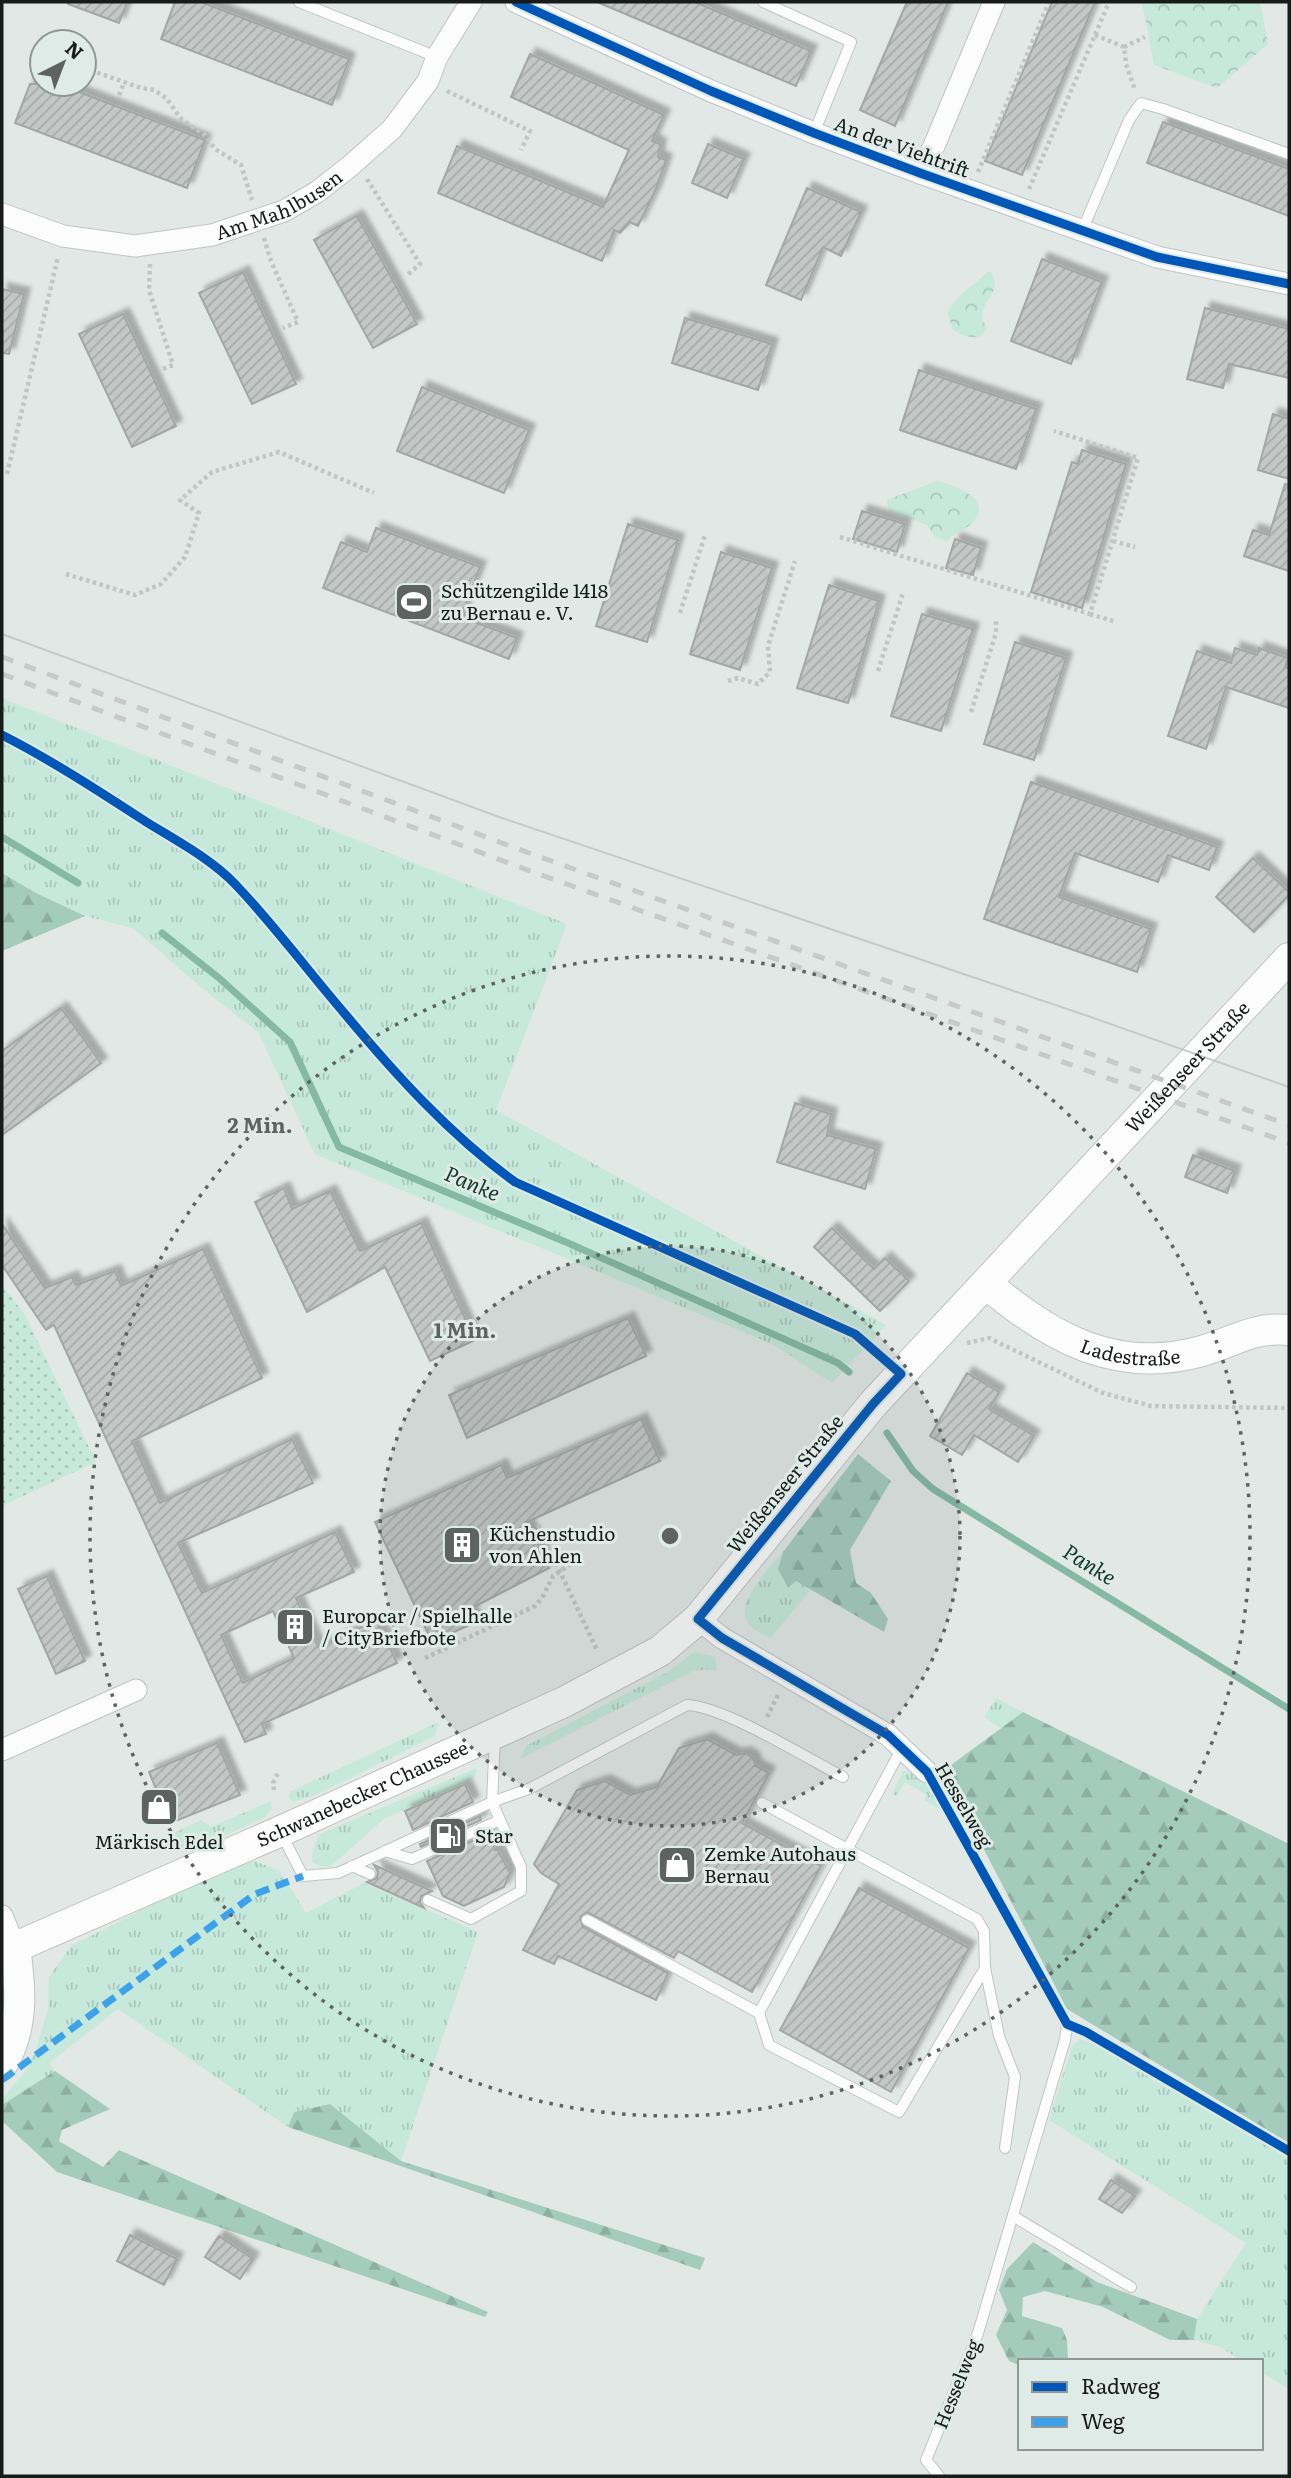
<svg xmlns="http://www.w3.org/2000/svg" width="1291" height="2478" font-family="Literata,serif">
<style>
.grass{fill:url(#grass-tufts)}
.forest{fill:url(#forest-firs)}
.park{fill:url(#park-crowns)}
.garden{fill:url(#garden-dots)}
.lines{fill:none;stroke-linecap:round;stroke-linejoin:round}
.stream{stroke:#85b8a5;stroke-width:7}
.building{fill:url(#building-hatch);stroke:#a2a7a5;stroke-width:2;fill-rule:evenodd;filter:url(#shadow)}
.lane-casing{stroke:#c0c5c3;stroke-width:12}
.street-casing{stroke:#c0c5c3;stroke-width:23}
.secondary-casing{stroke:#c0c5c3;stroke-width:32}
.path{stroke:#c2c5c4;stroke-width:4.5;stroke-dasharray:3.5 3.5;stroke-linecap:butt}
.lane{stroke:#fbfcfb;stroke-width:10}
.street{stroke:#fbfcfb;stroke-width:21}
.secondary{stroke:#fbfcfb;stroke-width:30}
.tram{stroke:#c8c9c9;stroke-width:2}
.rail{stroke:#c8c9c9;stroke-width:5;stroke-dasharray:12 12;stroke-linecap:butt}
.quiet{stroke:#3da2ea;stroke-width:7;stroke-dasharray:14 7;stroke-linecap:butt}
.cycleway-casing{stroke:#dfebe6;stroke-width:13}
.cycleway{stroke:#0057b8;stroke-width:9}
.ring{fill:none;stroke:#5e6361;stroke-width:3.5;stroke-dasharray:3.5 7}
.labels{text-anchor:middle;stroke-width:6;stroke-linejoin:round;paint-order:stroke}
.street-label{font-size:19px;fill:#171b1a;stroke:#dfebe6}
.poi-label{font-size:19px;fill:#171b1a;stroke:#dfebe6;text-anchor:start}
.water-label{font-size:21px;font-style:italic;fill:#15372b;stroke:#dfebe6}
.centre{fill:#5e6361;stroke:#dfebe6;stroke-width:3.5}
.ring-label{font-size:21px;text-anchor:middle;font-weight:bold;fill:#5e6361;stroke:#dfebe6;stroke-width:6;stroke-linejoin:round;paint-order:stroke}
</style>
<defs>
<pattern id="grass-tufts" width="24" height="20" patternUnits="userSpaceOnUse" patternTransform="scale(1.75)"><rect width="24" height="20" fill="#c6e9db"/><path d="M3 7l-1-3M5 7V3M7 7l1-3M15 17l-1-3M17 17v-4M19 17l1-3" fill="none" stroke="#a9c7bb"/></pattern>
<pattern id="forest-firs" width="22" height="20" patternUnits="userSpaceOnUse" patternTransform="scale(1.75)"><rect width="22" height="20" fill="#a3ccbd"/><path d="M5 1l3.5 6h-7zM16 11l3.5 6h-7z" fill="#8cafa2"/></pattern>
<pattern id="park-crowns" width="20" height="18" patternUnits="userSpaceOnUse" patternTransform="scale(1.75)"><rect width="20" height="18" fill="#c6e9db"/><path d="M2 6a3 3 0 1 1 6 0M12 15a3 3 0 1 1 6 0" fill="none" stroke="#a9c7bb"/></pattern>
<pattern id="garden-dots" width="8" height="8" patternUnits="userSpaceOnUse" patternTransform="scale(1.75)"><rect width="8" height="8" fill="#c6e9db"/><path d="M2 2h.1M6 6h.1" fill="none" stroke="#a9c7bb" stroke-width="1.8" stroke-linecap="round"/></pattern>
<pattern id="building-hatch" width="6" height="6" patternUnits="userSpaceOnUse" patternTransform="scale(1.75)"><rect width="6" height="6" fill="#c3c7c5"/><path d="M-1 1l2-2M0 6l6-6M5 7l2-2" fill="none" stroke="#a7aaa9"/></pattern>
<filter id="shadow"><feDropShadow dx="6" dy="-6" stdDeviation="2" flood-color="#0004"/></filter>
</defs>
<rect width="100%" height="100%" fill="#e2e8e5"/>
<g class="grass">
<path d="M 2,698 L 567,924 L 496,1110 L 886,1325 L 832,1383 L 774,1345 L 315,1154 L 258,1032 L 204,990 L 133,928 L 85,916 L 36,893 L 2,873 Z"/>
<path d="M 783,1552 L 778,1569 L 788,1588 L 796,1580 L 811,1589 L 771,1638 C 765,1635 756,1632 751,1627 C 729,1607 770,1567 783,1552 Z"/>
<path d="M 694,1652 L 715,1657 L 717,1670 L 695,1670 L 520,1759 L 526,1746 L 669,1671 Z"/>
<path d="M 996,1698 L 1023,1712 L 1002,1729 L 984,1717 Z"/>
<path d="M 439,1722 L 435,1736 L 318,1794 L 294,1802 L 288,1797 L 291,1791 Z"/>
<path d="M 477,1768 L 475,1776 L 465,1784 L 385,1818 L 330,1867 L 320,1866 L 312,1862 L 312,1854 L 319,1834 Z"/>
<path d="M 903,1771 C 925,1773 932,1792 940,1809 L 924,1800 L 927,1795 L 905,1782 L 897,1796 L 892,1794 Z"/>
<path d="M 271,1801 L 272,1809 L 265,1817 L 229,1834 L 186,1849 L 174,1849 L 157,1841 L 201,1820 L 211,1827 Z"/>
<path d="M 254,1861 L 279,1870 L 306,1913 L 364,1883 L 478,1932 L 401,2161 L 330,2104 L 294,2112 L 288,2127 L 118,2009 L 49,2063 L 55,2071 L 2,2105 L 2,2099 L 26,2070 L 37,2047 L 48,2009 L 49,1977 L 71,1946 L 237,1862 Z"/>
<path d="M 1080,2039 L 1091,2043 L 1289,2159 L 1289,2389 L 1261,2372 L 1261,2361 L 1242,2361 L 1220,2347 L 1194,2340 L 1197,2319 L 1246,2243 L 1049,2120 L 1072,2046 Z"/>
</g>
<g class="forest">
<path d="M 2,873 L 36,893 L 85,916 L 2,951 Z"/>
<path d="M 858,1454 L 891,1481 L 850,1550 L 856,1583 L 871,1593 L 888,1619 L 884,1632 L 796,1581 L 788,1588 L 778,1569 L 783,1552 Z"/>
<path d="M 1023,1712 L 1289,1844 L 1289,2143 L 1067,2009 L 943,1771 Z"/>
<path d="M 55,2071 L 110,2109 L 62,2130 L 59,2141 L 103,2167 L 119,2150 L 488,2312 L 485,2317 L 57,2172 L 2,2121 L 2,2105 Z"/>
<path d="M 330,2104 L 401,2161 L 705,2258 L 700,2270 L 288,2127 L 294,2112 Z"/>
<path d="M 1033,2242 L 1097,2282 L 1197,2319 L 1194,2340 L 1170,2340 L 1103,2307 L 1045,2291 L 1023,2297 L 1022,2316 L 1062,2328 L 1067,2340 L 1068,2359 L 1020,2361 L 1020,2366 L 1009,2361 L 996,2335 L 1007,2310 L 999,2290 L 1007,2269 Z"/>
</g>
<g class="park">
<path d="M 1142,2 L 1260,2 L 1268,44 L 1217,88 L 1154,65 Z"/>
<path d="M 987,272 L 991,272 C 1006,297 970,302 987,328 C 980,344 963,336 952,329 L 948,313 C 955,294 974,287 987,272 Z"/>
<path d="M 937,481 C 952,484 995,499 973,522 C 966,531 957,529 947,542 L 935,537 L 927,525 L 889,511 L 887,500 Z"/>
</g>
<path class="garden" d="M 2,1285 L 25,1315 L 96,1462 L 2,1506 Z"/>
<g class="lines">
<g class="stream">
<path d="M 2,837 L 78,883"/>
<path d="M 162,933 L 219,978 L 290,1042 L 339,1147 L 568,1243 L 838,1363 L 849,1372"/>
<path d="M 887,1433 L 913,1471 L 933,1489 L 1289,1709"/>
</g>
</g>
<g class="building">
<path d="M 69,2 L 127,2 L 119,23 L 68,4 Z"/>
<path d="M 175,2 L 201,2 L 349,59 L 332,105 L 161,39 Z"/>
<path d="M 597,2 L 695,2 L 811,51 L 796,86 Z"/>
<path d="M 907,2 L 948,2 L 895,126 L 860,110 Z"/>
<path d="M 1052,2 L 1095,2 L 1022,175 L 985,161 Z"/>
<path d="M 530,54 L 664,115 L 652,141 L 660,144 L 658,157 L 666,160 L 656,189 L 638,226 L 630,222 L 620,233 L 614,230 L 602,261 L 438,193 L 457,146 L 603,207 L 629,150 L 511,97 Z"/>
<path d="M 30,84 L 58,84 L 205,140 L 187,188 L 15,123 Z"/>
<path d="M 1163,122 L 1289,169 L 1289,216 L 1147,163 Z"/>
<path d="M 708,144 L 744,159 L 727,198 L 692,183 Z"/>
<path d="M 807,188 L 861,212 L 841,256 L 823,247 L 801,300 L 766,285 Z"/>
<path d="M 357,216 L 417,324 L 373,348 L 314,240 Z"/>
<path d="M 1042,259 L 1102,282 L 1071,364 L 1011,341 Z"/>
<path d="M 243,272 L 296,384 L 252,404 L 199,293 Z"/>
<path d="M 2,289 L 24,294 L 9,354 L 2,353 Z"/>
<path d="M 1205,308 L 1289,329 L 1289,378 L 1229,364 L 1223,388 L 1187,379 Z"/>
<path d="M 123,314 L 176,426 L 132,447 L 79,334 Z"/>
<path d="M 685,318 L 772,344 L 758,390 L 672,363 Z"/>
<path d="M 919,370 L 1036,409 L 1016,469 L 900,430 Z"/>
<path d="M 422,387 L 529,430 L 504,493 L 397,451 Z"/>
<path d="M 1273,414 L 1289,419 L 1289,479 L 1258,470 Z"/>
<path d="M 1082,450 L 1126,464 L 1082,608 L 1031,592 L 1072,462 L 1078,464 Z"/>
<path d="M 1285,484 L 1289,485 L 1289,571 L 1244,556 L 1253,530 L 1269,535 Z"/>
<path d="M 862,511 L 905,524 L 897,552 L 853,539 Z"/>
<path d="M 628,524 L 678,540 L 647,642 L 596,626 Z"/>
<path d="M 376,528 L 480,567 L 461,617 L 517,638 L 509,659 L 323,588 L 341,542 L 367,552 Z"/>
<path d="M 955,539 L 981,548 L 973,575 L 946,568 Z"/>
<path d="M 721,552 L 772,568 L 740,670 L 690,654 Z"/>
<path d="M 829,585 L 879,601 L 848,703 L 797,688 Z"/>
<path d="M 922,614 L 973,629 L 941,731 L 891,716 Z"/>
<path d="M 1015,642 L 1066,658 L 1034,760 L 984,744 Z"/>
<path d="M 1235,648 L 1257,655 L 1259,648 L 1288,658 L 1285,667 L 1289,669 L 1289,708 L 1226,687 L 1206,749 L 1168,736 L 1197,651 L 1231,663 Z"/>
<path d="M 1031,782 L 1217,847 L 1209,870 L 1168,855 L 1158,882 L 1075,853 L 1059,897 L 1151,929 L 1137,972 L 984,919 Z"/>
<path d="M 1253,858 L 1289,892 L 1289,895 L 1254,932 L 1216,897 Z"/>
<path d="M 61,1008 L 101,1063 L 2,1135 L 2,1051 Z"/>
<path d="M 795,1103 L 831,1114 L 827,1135 L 876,1149 L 865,1189 L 777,1162 Z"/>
<path d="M 1193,1155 L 1235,1171 L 1227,1193 L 1185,1177 Z"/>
<path d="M 284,1188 L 292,1209 L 330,1191 L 360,1251 L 421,1223 L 475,1340 L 430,1361 L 385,1267 L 307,1312 L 255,1202 Z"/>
<path d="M 2,1224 L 45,1288 L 72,1277 L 76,1285 L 115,1271 L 121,1286 L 203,1249 L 262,1378 L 132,1441 L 160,1503 L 292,1439 L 313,1483 L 178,1543 L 202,1593 L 335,1532 L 354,1572 L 296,1598 L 318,1647 L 377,1620 L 397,1663 L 262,1724 L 266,1734 L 245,1742 L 54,1325 L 46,1330 L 2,1265 ZM 273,1611 L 294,1658 L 243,1683 L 221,1635 Z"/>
<path d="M 832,1228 L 874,1269 L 885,1258 L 909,1281 L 880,1311 L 814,1247 Z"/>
<path d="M 628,1318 L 646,1356 L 467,1438 L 449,1395 Z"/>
<path d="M 967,1373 L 999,1392 L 989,1409 L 1034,1436 L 1018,1462 L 974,1435 L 962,1455 L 930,1436 Z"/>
<path d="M 641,1419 L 660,1461 L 527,1522 L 549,1568 L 470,1609 L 476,1622 L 432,1642 L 375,1522 L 501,1465 L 507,1478 Z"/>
<path d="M 47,1576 L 85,1661 L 56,1674 L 18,1589 Z"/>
<path d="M 707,1739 L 736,1755 L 745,1753 L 753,1758 L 756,1766 L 769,1773 L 742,1823 L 821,1866 L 752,1992 L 678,1951 L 674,1958 L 587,1912 L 580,1917 L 583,1927 L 668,1973 L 656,2000 L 558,1956 L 554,1964 L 523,1950 L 559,1884 L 541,1873 L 534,1864 L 577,1790 L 605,1781 L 630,1795 L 657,1787 L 679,1748 Z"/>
<path d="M 217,1743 L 240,1795 L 173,1822 L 167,1808 L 156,1812 L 148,1795 L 157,1791 L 149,1772 Z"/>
<path d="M 465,1784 L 473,1802 L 413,1830 L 405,1811 Z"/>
<path d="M 480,1816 L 481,1820 L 421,1847 L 420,1844 Z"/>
<path d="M 488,1834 L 495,1850 L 497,1849 L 510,1873 L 504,1887 L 464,1906 L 443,1896 L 427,1861 Z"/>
<path d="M 374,1865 L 432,1891 L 421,1896 L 420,1902 L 424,1908 L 367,1882 L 377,1878 L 378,1872 Z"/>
<path d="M 859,1888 L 969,1948 L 891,2092 L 780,2030 Z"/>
<path d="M 1111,2180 L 1135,2196 L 1122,2213 L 1099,2199 Z"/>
<path d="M 130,2235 L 177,2259 L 164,2285 L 117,2261 Z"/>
<path d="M 219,2236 L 253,2259 L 240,2279 L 205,2257 Z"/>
</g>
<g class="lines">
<g class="lane-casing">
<g id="lane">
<path d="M 299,2 L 437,57"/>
<path d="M 763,2 L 851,42 L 814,133"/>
<path d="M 1082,231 L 1129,120 L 1141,103 L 1163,109 L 1289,154"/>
<path d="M 927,1772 L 1067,2024 L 1065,2040 L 978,2333 L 926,2460 L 939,2476"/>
<path d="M 762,1803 L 977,1919 L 984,1931 L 985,1968"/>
<path d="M 281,1833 L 303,1876 L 338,1873 L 492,1802 L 531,1788 L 687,1705 C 723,1706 807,1758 843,1777"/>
<path d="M 385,1851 L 412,1859 L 500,1820"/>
<path d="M 352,1866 L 370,1874"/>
<path d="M 428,1900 L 471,1919 L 521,1891 L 521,1867 L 492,1802 L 495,1736"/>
<path d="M 587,1920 L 759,2013 L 902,1748"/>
<path d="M 759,2013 L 769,2045 L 899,2112 L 985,1968 L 999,2036 L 1015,2077 L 1005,2148"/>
<path d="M 1067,2024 L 1086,2032 L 1289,2151"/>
<path d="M 1013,2216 L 1131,2287"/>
</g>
</g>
<g class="street-casing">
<g id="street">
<path d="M 516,2 L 711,91 L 814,133 L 920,173 L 1157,257 L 1289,284"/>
<path d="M 920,173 L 934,146 L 994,2"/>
<path id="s1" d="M 2,214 L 63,236 L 135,246 L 212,235 L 284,211 L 317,192 L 349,167 L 392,129 L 428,81 L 437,57 L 471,2"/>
<path d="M 698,1619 L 722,1638 L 888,1735 L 927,1772"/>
<path d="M 2,1750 L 136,1690"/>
<path d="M 2,1916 L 15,1947"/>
</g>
</g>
<g class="secondary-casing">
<g id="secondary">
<path id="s2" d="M 987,1284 C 1050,1338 1117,1375 1202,1351 C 1233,1342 1255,1326 1289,1330"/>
<path id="s3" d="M 2,1953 L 290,1827 L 564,1702 L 660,1651 L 698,1619 L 873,1404 L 1289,958"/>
<path d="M 2,2065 C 24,2027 21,1990 15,1947"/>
</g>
</g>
<g class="path">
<path d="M 1095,35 L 1124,47 L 1126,64 L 1135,90"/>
<path d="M 1124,47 L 1145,37"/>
<path d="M 84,68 L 141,88 L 154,90 L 166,98 L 182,120 L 205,135 L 215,149 L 241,165 L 252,200"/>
<path d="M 447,91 L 530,131 L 521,150"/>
<path d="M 119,95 L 124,83"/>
<path d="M 978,172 L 1049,2"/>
<path d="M 367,179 L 420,264 L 406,276"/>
<path d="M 1029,189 L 1109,2"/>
<path d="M 264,238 L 271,261 L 298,322 L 283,328"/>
<path d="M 150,264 L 149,290 L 173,365 L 160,370"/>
<path d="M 7,474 L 58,257"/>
<path d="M 840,537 L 1090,614 L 1138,458 L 1054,431"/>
<path d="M 1113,541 L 1135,547"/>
<path d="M 66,574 L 135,595 L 161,584 L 185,557 L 199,513 L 180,500 L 212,472 L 279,452 L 374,493"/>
<path d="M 680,613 L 705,535"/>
<path d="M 1090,614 L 1113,621"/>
<path d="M 878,671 L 903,593"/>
<path d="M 728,681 L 738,678 L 758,684 L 770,672 L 768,646 L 795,561"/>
<path d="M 971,712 L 996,633 L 996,621"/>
<path d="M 967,1343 L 989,1338 L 1103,1393 L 1151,1406 L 1289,1408"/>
<path d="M 538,1525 L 597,1650"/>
<path d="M 425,1658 L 535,1606 L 542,1598 L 553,1576 L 575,1561"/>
<path d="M 767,1717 L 779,1693"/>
<path d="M 274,1790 L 273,1783 L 279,1771"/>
</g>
<use href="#lane" class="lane"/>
<use href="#street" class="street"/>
<use href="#secondary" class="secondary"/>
<path class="tram" d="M 2,634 L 502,818 L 1085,1015 L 1289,1087"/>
<g class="rail">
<path d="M 2,657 L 529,853 L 1289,1125"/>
<path d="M 2,674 L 522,868 L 1289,1143"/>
</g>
<path class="quiet" d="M 2,2080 L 255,1894 L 303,1876"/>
<g class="cycleway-casing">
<g id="cycleway">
<path d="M 516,2 L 711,91 L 814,133 L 920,173 L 1157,257 L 1289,284"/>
<path d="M 2,735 C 53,761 100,792 148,823 C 177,841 211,859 235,884 C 274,925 308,971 345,1014 C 396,1075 450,1135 515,1182 L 855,1334 L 901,1374 L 873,1404 L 698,1619 L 722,1638 L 888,1735 L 927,1772 L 1067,2024 L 1086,2032 L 1289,2151"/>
</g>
</g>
<use href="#cycleway" class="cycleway"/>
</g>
<circle cx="670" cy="1536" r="290" fill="#5e6361" fill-opacity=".12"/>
<g class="ring">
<circle cx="670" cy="1536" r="290"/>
<circle cx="670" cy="1536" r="580"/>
</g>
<defs>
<g id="stadium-square" transform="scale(2.0125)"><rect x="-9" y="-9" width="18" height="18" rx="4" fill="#5e6361" stroke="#dfebe6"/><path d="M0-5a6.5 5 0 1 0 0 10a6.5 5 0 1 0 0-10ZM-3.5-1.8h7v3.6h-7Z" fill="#fff"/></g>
<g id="building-square" transform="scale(2.0125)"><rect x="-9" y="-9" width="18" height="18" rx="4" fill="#5e6361" stroke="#dfebe6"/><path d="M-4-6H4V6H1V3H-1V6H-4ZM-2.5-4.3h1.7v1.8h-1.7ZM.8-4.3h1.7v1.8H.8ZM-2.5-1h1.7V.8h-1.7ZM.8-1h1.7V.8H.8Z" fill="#fff"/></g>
<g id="shop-square" transform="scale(2.0125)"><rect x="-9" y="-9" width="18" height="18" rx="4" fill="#5e6361" stroke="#dfebe6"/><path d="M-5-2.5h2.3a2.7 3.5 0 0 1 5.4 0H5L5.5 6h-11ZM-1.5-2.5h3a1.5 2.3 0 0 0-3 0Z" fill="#fff"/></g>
<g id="fuel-square" transform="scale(2.0125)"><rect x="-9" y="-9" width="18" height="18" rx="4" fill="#5e6361" stroke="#dfebe6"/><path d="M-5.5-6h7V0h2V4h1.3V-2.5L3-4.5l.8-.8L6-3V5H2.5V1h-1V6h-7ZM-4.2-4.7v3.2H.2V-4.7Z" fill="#fff"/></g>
</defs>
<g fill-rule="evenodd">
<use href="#stadium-square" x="414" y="602"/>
<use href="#building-square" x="462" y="1545"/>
<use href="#building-square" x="295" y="1627"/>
<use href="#shop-square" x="159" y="1807"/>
<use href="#fuel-square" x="448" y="1836"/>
<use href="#shop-square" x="677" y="1865"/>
</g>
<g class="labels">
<g class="street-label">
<text transform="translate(902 147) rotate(20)" y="7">An der Viehtrift</text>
<text dy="7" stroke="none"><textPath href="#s1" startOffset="289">Am Mahlbusen</textPath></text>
<text dy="7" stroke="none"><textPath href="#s3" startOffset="1512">Weißenseer Straße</textPath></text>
<text dy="7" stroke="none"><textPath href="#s2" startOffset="163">Ladestraße</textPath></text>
<text transform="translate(785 1484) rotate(-51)" y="7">Weißenseer Straße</text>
<text dy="7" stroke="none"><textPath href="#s3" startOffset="394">Schwanebecker Chaussee</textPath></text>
<text transform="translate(964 1805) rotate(60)" y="7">Hesselweg</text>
<text transform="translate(957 2384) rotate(-68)" y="7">Hesselweg</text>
</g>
<g class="poi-label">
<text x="441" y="598">Schützengilde 1418<tspan x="441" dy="22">zu Bernau e. V.</tspan></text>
<text x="489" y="1541">Küchenstudio<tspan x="489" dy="22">von Ahlen</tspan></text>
<text x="322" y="1623">Europcar / Spielhalle<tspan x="322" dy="22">/ CityBriefbote</tspan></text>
<text x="475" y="1843">Star</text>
<text x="159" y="1849" text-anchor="middle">Märkisch Edel</text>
<text x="704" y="1861">Zemke Autohaus<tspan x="704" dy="22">Bernau</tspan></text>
</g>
<g class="water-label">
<text transform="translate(472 1184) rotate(23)" y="7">Panke</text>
<text transform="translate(1089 1565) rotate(32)" y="7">Panke</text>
</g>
</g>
<circle cx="670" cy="1536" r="10" class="centre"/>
<g class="ring-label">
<text x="260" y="1133">2 Min.</text>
<text x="465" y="1338">1 Min.</text>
</g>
<rect width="1291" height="2478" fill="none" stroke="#171b1a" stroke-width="7"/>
<rect x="1018" y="2359" width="245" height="91" fill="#dfebe6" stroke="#8f9894" stroke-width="2"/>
<rect x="1032" y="2382" width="35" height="10" fill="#0057b8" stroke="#8f9894" stroke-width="2"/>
<text x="1081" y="2394" font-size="21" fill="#171b1a">Radweg</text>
<rect x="1032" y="2417" width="35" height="10" fill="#3da2ea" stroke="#8f9894" stroke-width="2"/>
<text x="1081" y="2429" font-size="21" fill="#171b1a">Weg</text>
<g transform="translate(63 63) rotate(42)"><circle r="33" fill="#dfebe6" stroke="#8f9894" stroke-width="2"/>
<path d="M0-5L12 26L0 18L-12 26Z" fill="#5e6361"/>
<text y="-10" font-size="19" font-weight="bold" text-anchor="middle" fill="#171b1a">N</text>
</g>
</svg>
